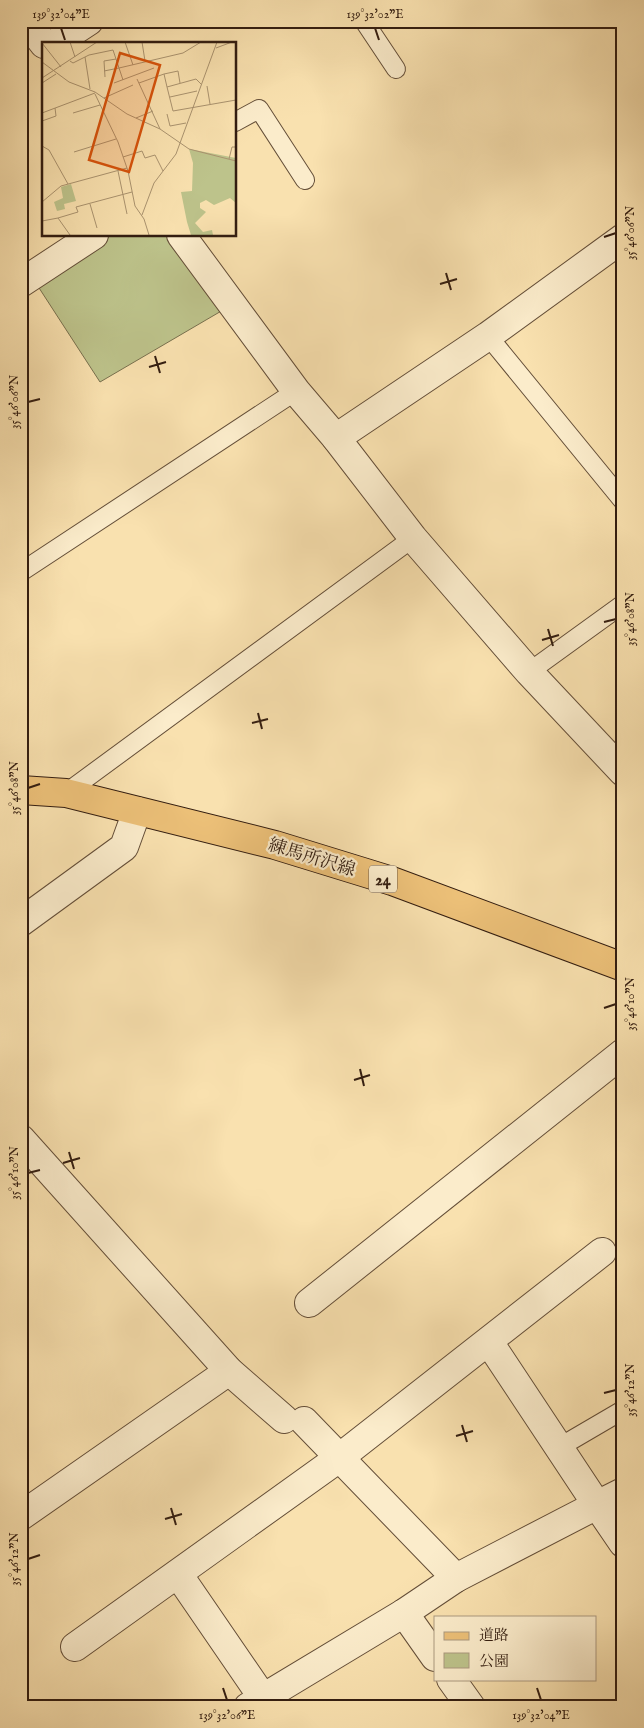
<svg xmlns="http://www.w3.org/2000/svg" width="644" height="1728" font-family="'IM FELL English','Noto Serif JP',serif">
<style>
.green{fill:#bdc38b;stroke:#78704e}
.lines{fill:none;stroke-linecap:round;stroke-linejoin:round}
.service-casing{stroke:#644e38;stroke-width:20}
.minor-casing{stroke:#644e38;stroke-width:30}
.primary-casing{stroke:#331d10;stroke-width:30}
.service{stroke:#fbeccb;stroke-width:18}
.minor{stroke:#fbeccb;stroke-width:28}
.primary{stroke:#ecc078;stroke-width:28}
.ticks{fill:none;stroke:#331d10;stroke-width:2}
.labels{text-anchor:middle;stroke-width:4.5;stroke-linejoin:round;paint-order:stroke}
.shield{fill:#fbeccb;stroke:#6f5b48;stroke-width:1}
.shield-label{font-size:16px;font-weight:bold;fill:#331d10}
.street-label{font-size:18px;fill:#331d10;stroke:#fbeccb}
.inset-road{fill:none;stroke:#aa936f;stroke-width:1}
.view{fill:#d6530c;fill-opacity:0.15;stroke:#d6530c;stroke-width:2.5}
.inset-edge{fill:none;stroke:#331d10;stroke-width:2.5}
.neatline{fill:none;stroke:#331d10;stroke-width:2}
.ticks-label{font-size:12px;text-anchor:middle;fill:#331d10}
</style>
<rect width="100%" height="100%" fill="#f9e1af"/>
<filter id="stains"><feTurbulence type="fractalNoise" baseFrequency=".004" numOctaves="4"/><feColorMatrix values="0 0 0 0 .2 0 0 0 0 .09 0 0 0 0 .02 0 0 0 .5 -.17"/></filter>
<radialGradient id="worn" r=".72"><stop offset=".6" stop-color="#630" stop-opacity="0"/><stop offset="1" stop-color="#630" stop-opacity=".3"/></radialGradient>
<path class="green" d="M 98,235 L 185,235 L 235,303 L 100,382 L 30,274 Z"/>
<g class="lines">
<g class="service-casing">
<g id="service">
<path d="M 364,21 L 396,69"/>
<path d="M 235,122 L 259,109 L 305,180"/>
<path d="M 488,336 L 623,501"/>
<path d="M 21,572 L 296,391"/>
<path d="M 529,672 L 623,604"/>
<path d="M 66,793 L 413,538"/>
<path d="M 558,1448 L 623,1410"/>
</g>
</g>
<g class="minor-casing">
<g id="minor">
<path d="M 26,21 L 44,44"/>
<path d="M 54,44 L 89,21"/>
<path d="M 181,235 L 296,391 L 336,438 L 413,538 L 529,672 L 623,772"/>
<path d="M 21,283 L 94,235"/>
<path d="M 336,438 L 488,336 L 623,238"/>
<path d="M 21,922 L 124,847 L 137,811"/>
<path d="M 21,1139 L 229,1371 L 284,1419"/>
<path d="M 309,1303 L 623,1053"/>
<path d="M 304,1421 L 456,1578"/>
<path d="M 623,1492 L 597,1505 L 623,1543"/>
<path d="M 21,1516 L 229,1371"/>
<path d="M 178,1574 L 263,1698"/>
<path d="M 404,1613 L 435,1657"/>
<path d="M 75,1647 L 339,1458 L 602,1252"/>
<path d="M 451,1679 L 471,1707"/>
<path d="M 248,1707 L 404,1613 L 456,1578 L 597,1505 L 489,1342"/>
</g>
</g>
<g class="primary-casing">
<path id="primary" d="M 21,790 L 66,793 L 275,845 L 392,881 L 623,967"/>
</g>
<use href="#service" class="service"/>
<use href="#minor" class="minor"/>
<use href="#primary" class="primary"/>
</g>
<path class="ticks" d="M 61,28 L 65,40M 375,28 L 379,40M 604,237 L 616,233M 446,273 L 451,290M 440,284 L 457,279M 155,356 L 160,373M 149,367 L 166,362M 28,402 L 40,399M 604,622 L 616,619M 548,629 L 553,646M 542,640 L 559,635M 258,713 L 262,729M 252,723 L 268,719M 28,788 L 40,784M 604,1008 L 616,1004M 360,1069 L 364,1086M 354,1080 L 370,1075M 69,1152 L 74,1169M 63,1163 L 80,1158M 28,1173 L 40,1170M 604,1393 L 616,1390M 462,1425 L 467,1442M 456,1436 L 473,1431M 171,1508 L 176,1525M 165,1519 L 182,1514M 28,1559 L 40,1555M 223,1688 L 227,1700M 537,1688 L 541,1700"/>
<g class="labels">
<rect class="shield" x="369" y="865.5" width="28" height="27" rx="4"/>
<g class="shield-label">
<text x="383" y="885">24</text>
</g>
<g class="street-label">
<text transform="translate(312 857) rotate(17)" y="6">練馬所沢線</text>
</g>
</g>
<g transform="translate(42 42)">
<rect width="194" height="194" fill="#f9e1af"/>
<path d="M 147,107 L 194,116 L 194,161 L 188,156 L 172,163 L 164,158 L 158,161 L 158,166 L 164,170 L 153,181 L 161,190 L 170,188 L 171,193 L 149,193 L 145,180 L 139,150 L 150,149 L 151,121 ZM 29,142 L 34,159 L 22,162 L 23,167 L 15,169 L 12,160 L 21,156 L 19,145 Z" fill="#bdc38b"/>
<path class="inset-road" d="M 28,0 L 33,15M 83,0 L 91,23M 100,0 L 103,19M 0,1 L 19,25M 174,6 L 190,0M 43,15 L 48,47M 28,19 L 31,21 L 47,13 L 71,8 L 77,26 L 62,29M 0,20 L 27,40 L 53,50 L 85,72 L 118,87 L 147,107 L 194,119M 122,32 L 136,29 L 138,41M 63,35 L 62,19 L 74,17M 0,36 L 55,0M 95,37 L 118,87M 81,38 L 77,26 L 141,11 L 159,0M 0,41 L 14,32M 72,41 L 112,26M 97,41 L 122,32 L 125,45 L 154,37 L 159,42M 165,44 L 168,62M 125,45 L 131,69 L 194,58M 53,52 L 76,100 L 86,129 L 93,164 L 102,177 L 107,193M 128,55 L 155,49M 62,56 L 91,43M 0,71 L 53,51M 31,71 L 58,63M 125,72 L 128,84 L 144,81M 94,76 L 111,69M 0,79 L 14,74 L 13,66M 0,104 L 7,108 L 26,142M 32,110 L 74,97M 81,115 L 100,109 L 103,116 L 113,113 L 121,129M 187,117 L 190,105 L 194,105M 76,129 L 85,172M 0,160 L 19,144 L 85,126M 48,162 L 55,186M 100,173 L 112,141 L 134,112 L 175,0M 16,176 L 36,170 L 34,165 L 90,150M 0,179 L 16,176 L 28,193"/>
<path class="view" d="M 78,11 L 118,23 L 87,130 L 47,118 Z"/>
<rect width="194" height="194" class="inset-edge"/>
</g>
<rect width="644" height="1728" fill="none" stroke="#f9e1af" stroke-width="55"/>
<rect x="434" y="1616" width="162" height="65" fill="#fbeccb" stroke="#ab9980"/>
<rect x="444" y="1632" width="25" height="8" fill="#ecc078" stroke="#ab9980"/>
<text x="479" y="1640" font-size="15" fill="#331d10">道路</text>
<rect x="444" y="1653" width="25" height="15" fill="#bdc38b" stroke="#ab9980"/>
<text x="479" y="1666" font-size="15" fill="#331d10">公園</text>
<rect x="28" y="28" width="588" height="1672" class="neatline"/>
<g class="ticks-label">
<text x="61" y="18">139°32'04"E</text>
<text x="375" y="18">139°32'02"E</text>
<text transform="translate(630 233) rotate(-90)" y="4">35°46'06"N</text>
<text transform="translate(14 402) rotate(-90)" y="4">35°46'06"N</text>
<text transform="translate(630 619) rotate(-90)" y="4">35°46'08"N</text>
<text transform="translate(14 788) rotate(-90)" y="4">35°46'08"N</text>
<text transform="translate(630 1004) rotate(-90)" y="4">35°46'10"N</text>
<text transform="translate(14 1173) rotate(-90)" y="4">35°46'10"N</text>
<text transform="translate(630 1390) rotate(-90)" y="4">35°46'12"N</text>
<text transform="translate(14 1559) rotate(-90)" y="4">35°46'12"N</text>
<text x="227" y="1719">139°32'06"E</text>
<text x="541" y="1719">139°32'04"E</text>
</g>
<rect width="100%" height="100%" filter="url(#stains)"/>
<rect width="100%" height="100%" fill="url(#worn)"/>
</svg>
